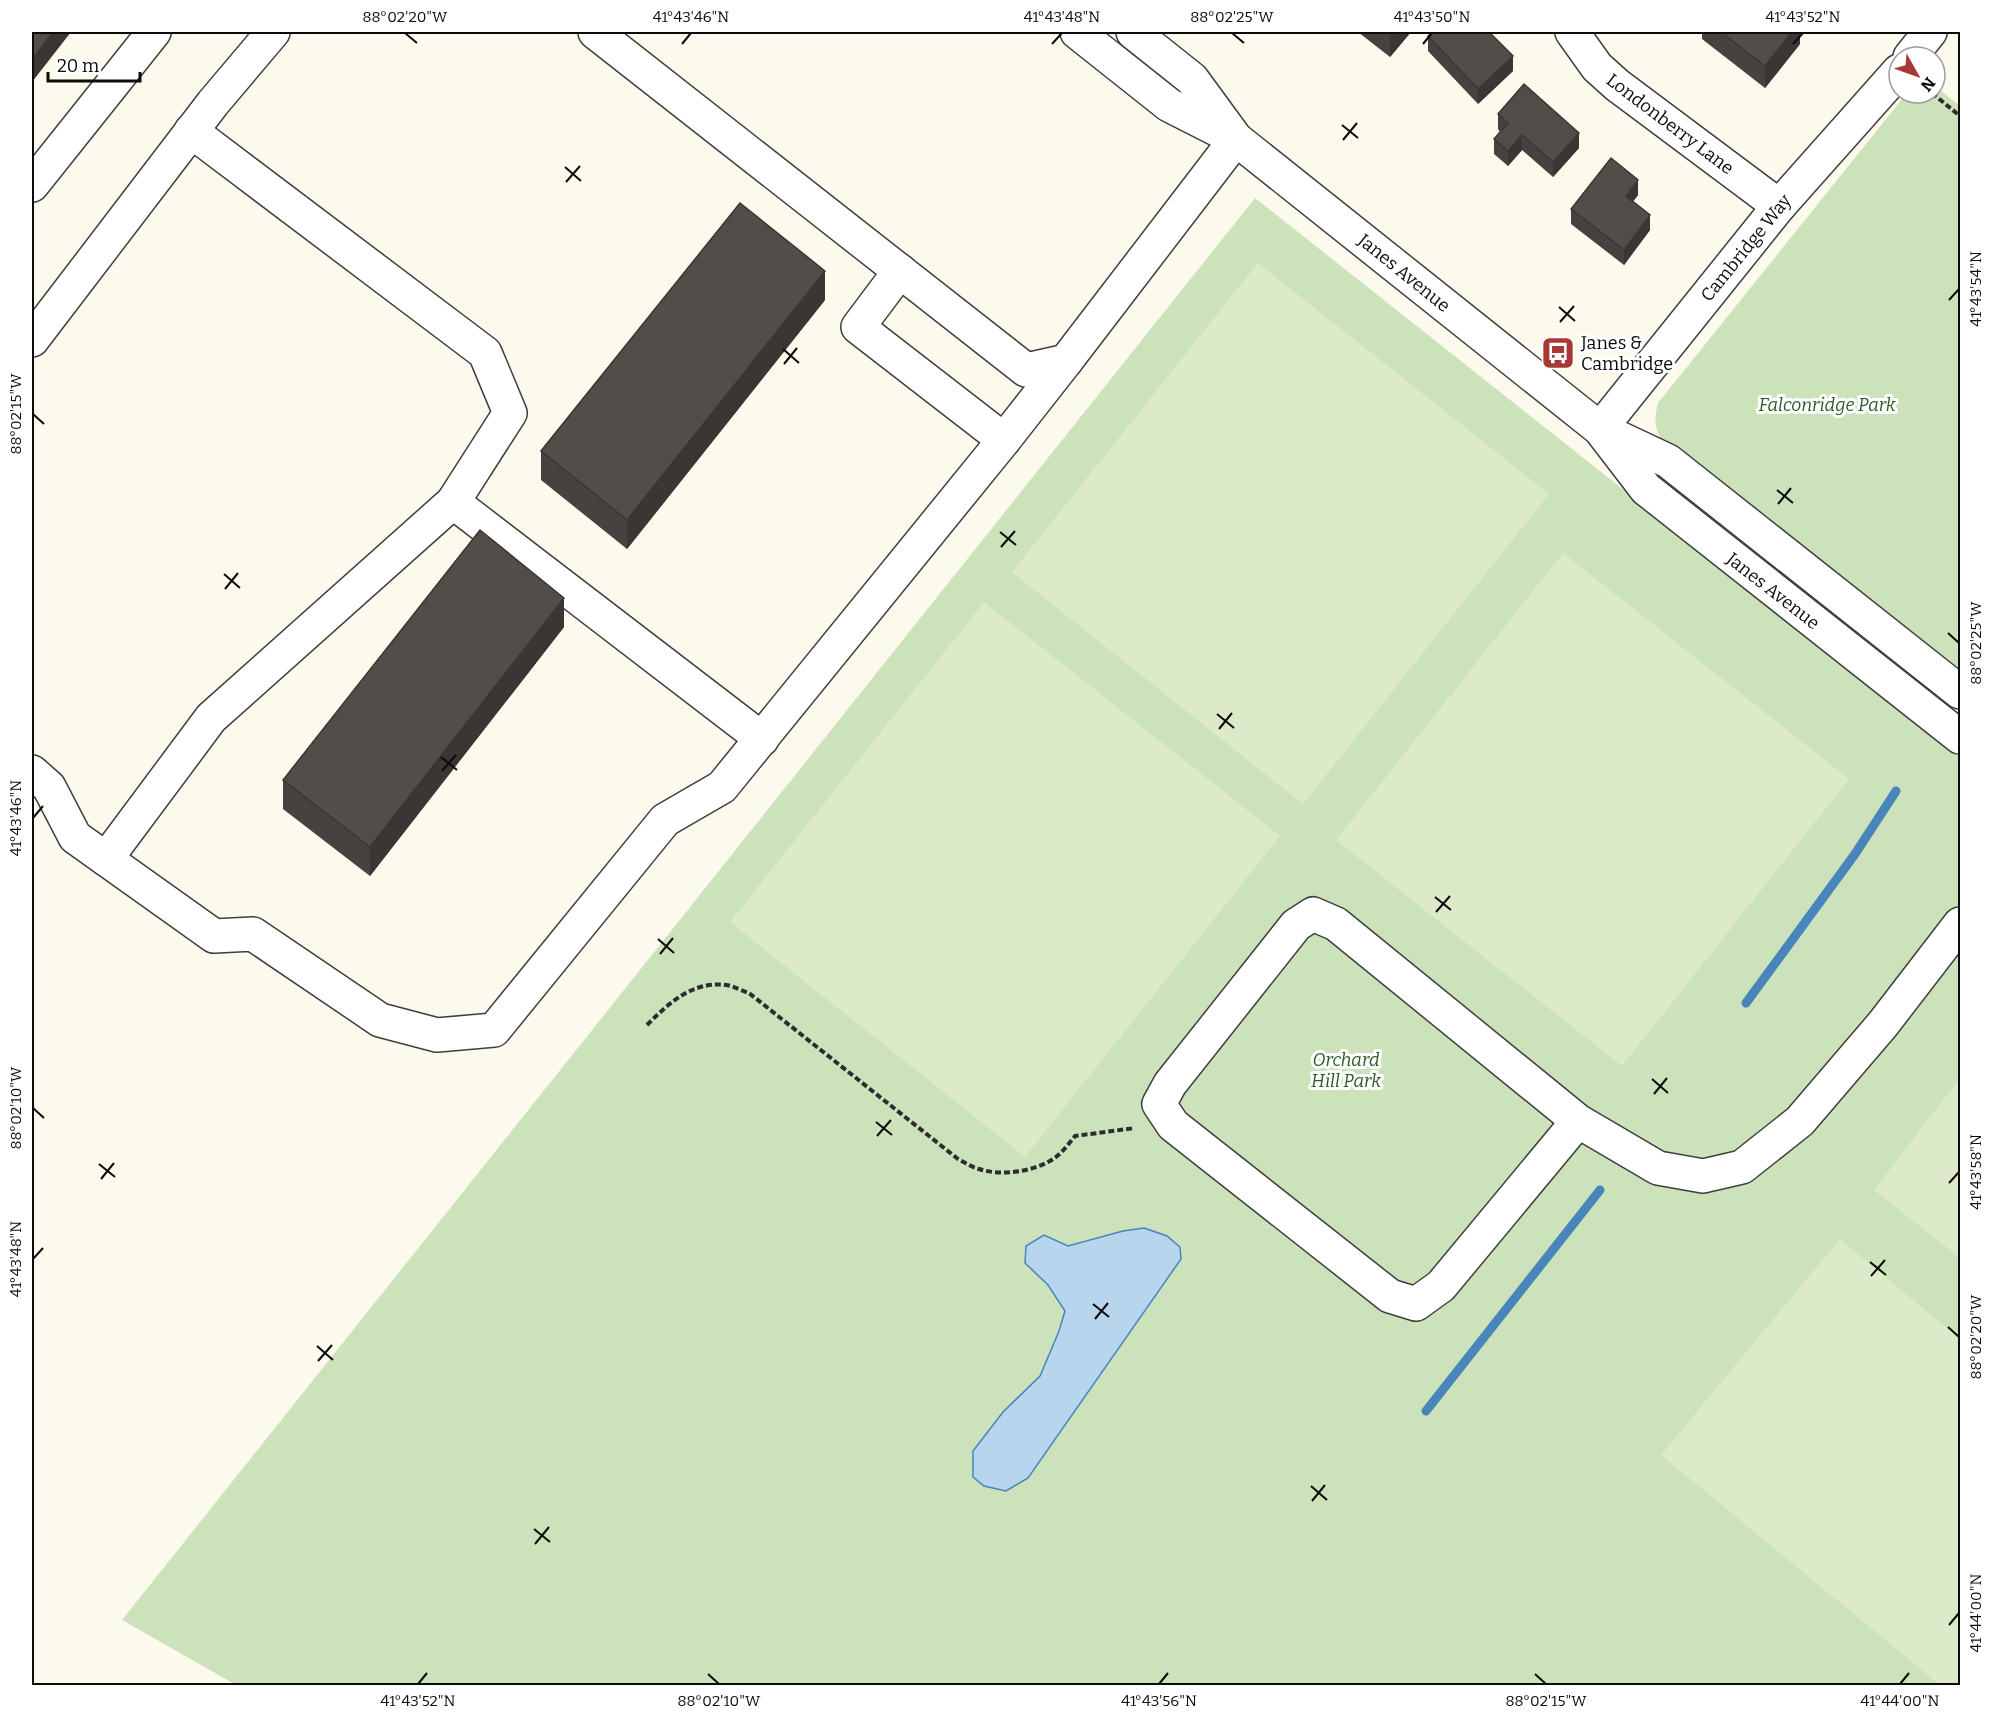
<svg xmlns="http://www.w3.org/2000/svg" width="1992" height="1717" font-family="Bitter,serif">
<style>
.green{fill:#cce2ba}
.pitch{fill:#ddeaca}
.water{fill:#b7d5ed;stroke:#4785bb;stroke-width:1.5}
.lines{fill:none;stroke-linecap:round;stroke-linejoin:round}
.stream{stroke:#4785bb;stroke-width:9}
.minor-casing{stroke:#3e3e3e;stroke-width:36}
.path{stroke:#2d2d2d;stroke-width:4;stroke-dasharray:6 3;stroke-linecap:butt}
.minor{stroke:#fff;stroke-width:33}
.wall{fill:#47423f}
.shaded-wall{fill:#393633}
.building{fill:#524d49;stroke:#393633;stroke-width:1.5}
.ticks{fill:none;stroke:#0b0b0b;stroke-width:2}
.labels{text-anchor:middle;stroke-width:6;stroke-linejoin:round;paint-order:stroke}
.street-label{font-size:18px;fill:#0b0b0b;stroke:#fff}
.poi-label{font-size:18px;fill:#0b0b0b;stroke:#fff;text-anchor:start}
.park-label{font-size:18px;font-style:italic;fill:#2c5924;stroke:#fff}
.neatline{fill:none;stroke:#0b0b0b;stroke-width:2}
.ticks-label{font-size:15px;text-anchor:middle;fill:#0b0b0b}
</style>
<rect width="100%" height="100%" fill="#fcfaec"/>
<g class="green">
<path d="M 1935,86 L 1960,106 L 1960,678 L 1666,448 C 1655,430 1653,424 1658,403 L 1907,93 L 1935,93 Z"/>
<path d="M 1255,198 L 1960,756 L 1960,1685 L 238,1686 L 122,1620 Z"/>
</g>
<g class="pitch">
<path d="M 1258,263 L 1549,494 L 1303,804 L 1012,572 Z"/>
<path d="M 1563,553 L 1849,779 L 1622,1066 L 1336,840 Z"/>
<path d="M 984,602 L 1280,836 L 1025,1157 L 730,922 Z"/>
<path d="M 1960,1078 L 1960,1258 L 1874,1190 Z"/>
<path d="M 1840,1239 L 1960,1339 L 1960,1685 L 1940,1685 L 1661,1455 Z"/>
</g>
<path class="water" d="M 1144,1228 L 1167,1236 L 1180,1247 L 1181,1259 L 1028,1478 L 1006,1491 L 984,1486 L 973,1477 L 973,1451 L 1003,1412 L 1040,1376 L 1059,1331 L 1065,1311 L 1048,1285 L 1025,1263 L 1026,1246 L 1044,1235 L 1068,1246 L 1123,1231 Z"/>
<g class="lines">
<g class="stream">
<path d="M 1746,1003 L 1855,854 L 1896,791"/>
<path d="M 1426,1411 L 1600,1190"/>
</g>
<g class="minor-casing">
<g id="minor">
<path d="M 595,32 L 1026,370 L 1066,361 L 1236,139"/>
<path d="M 1077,32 L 1169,105 L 1236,139 L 1600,429 L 1668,461 L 1960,692"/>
<path d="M 1133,32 L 1192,79 L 1233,135"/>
<path d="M 1572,32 L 1597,67 L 1617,85 L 1779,206"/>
<path d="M 1910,57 L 1930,32"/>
<path d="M 191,131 L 485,353 L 510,413 L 453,502 L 762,739"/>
<path d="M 32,185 L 154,32"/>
<path d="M 900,271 L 858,327 L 1004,440"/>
<path d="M 32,340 L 213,103 L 273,32"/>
<path d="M 1600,429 L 1779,206 L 1899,71"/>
<path d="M 1603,433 L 1646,489 L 1960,737"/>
<path d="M 32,772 L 49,787 L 75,837 L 214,936 L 253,934 L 380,1020 L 437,1035 L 494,1030 L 665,820 L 722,787 L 1004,440 L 1066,361"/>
<path d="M 106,859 L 211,718 L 453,502"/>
<path d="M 1578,1121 L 1441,1286 L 1416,1304 L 1390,1296 L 1173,1125 L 1159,1104 L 1170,1084 L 1296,925 L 1313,914 L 1336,924 L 1578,1121 L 1658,1168 L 1703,1176 L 1742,1167 L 1800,1121 L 1883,1024 L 1960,924"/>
</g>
</g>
<g class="path">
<path d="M 1932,93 L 1960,116"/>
<path d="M 647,1025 C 669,1003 692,981 726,985 C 734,986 742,991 749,993 L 958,1159 C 965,1163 972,1167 979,1169 C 1000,1176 1029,1172 1048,1162 C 1060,1156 1067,1146 1075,1136 L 1135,1128"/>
</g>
<use href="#minor" class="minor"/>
</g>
<g class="wall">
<path d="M 1358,32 L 1411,32 L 1390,57 Z"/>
<path d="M 1702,32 L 1800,32 L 1800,44 L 1765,88 L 1702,39 Z"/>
<path d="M 1428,36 L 1513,71 L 1478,104 L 1428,51 Z"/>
<path d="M 1498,114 L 1579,148 L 1553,177 L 1522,150 L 1508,166 L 1494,154 L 1494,139 L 1500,132 L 1498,129 Z"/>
<path d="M 1638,195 L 1633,201 L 1650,230 L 1624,265 L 1571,224 L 1571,209 Z"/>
<path d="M 825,300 L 627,549 L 541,480 L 541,451 Z"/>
<path d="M 564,627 L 370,876 L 283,809 L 283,780 Z"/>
</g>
<g class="shaded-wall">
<path d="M 53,32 L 71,32 L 32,82 L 32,60 Z"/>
<path d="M 1393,32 L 1411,32 L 1390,57 L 1390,35 Z"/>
<path d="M 1792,32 L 1800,32 L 1800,44 L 1765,88 L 1765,66 Z"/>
<path d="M 1513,56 L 1513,71 L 1478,104 L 1478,89 Z"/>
<path d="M 1579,133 L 1579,148 L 1553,177 L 1553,162 Z"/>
<path d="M 1522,135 L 1522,150 L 1508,166 L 1508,151 Z"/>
<path d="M 1638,180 L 1638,195 L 1626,211 L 1626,196 Z"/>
<path d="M 1650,215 L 1650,230 L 1624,265 L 1624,250 Z"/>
<path d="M 825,271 L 825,300 L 627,549 L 627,520 Z"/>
<path d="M 564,598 L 564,627 L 370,876 L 370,847 Z"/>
</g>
<g class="building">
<path d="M 32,32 L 53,32 L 32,60 Z"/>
<path d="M 1433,32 L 1489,32 L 1513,56 L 1478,89 L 1428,36 Z"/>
<path d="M 1721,32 L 1792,32 L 1765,66 Z"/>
<path d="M 1524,84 L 1579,133 L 1553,162 L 1522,135 L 1508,151 L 1494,139 L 1508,123 L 1498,114 Z"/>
<path d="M 1611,158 L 1638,180 L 1626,196 L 1650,215 L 1624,250 L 1571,209 Z"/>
<path d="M 740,203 L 825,271 L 627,520 L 541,451 Z"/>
<path d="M 480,530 L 564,598 L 370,847 L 283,780 Z"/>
</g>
<path class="ticks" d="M 405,33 L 417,43M 1232,33 L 1244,43M 682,44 L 691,33M 1052,44 L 1062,33M 1423,44 L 1432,33M 1793,44 L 1803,33M 1342,125 L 1358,138M 1343,140 L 1357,123M 565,167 L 581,181M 566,182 L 580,166M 1949,300 L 1959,289M 1559,307 L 1575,321M 1560,322 L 1574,306M 783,349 L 799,363M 784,364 L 797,348M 33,414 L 44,424M 1777,490 L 1793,503M 1778,504 L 1791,488M 1000,532 L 1016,545M 1001,547 L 1015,531M 224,574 L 240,588M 225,589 L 238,573M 1948,633 L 1959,643M 1217,714 L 1234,728M 1219,729 L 1232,713M 441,757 L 457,770M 442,771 L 456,755M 33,818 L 43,806M 1435,897 L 1451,910M 1436,912 L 1450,896M 658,939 L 674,953M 660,954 L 673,938M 1652,1079 L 1668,1093M 1654,1094 L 1667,1078M 33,1108 L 44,1118M 876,1122 L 892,1135M 877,1136 L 891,1120M 99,1164 L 115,1177M 101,1179 L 114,1163M 1949,1183 L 1959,1172M 33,1259 L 43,1248M 1870,1262 L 1886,1275M 1871,1276 L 1885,1260M 1093,1304 L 1109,1317M 1095,1319 L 1108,1303M 1948,1327 L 1959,1337M 317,1346 L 333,1360M 318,1361 L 332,1345M 1311,1486 L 1327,1500M 1312,1501 L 1325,1485M 534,1529 L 550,1542M 535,1544 L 549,1527M 1949,1625 L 1959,1613M 708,1674 L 719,1684M 1535,1674 L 1546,1684M 418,1684 L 427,1673M 1159,1684 L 1168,1673M 1900,1684 L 1909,1673"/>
<defs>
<g id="bus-square" transform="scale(1.725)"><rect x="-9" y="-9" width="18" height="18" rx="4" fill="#a83836" stroke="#fff"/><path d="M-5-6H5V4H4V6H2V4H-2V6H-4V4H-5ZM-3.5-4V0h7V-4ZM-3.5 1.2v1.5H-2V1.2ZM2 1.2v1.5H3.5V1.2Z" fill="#fff"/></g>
</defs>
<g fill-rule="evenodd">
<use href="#bus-square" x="1558" y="353"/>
</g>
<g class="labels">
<g class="street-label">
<text transform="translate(1670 124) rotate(37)" y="6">Londonberry Lane</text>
<text transform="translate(1746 248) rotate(-51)" y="6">Cambridge Way</text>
<text transform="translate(1404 273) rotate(39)" y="6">Janes Avenue</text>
<text transform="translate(1773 591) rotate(38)" y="6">Janes Avenue</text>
</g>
<g class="poi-label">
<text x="1581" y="349">Janes &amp;<tspan x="1581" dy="21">Cambridge</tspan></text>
</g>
<g class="park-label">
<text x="1827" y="411">Falconridge Park</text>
<text x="1346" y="1066">Orchard<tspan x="1346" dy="21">Hill Park</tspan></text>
</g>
</g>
<rect width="1992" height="1717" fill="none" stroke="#ffffff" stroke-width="66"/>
<g transform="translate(1917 75) rotate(130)"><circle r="28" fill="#ffffff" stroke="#9d9d9d" stroke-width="1.5"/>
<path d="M0-4.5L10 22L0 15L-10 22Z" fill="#a83836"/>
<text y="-9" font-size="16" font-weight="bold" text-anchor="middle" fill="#0b0b0b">N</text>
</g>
<path d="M48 72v9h92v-9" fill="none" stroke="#0b0b0b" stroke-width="3"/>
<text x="57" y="72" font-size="18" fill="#0b0b0b" stroke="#ffffff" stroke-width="4.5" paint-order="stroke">20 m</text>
<rect x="33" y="33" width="1926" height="1651" class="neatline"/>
<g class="ticks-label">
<text x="405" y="22">88°02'20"W</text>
<text x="691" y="22">41°43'46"N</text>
<text x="1062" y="22">41°43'48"N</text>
<text x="1232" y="22">88°02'25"W</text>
<text x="1432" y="22">41°43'50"N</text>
<text x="1803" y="22">41°43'52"N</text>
<text transform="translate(1976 289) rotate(-90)" y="5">41°43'54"N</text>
<text transform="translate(16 414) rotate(-90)" y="5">88°02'15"W</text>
<text transform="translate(1976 643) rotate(-90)" y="5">88°02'25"W</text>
<text transform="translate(16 818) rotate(-90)" y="5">41°43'46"N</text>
<text transform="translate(16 1108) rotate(-90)" y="5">88°02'10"W</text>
<text transform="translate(1976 1172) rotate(-90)" y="5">41°43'58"N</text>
<text transform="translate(16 1259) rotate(-90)" y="5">41°43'48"N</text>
<text transform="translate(1976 1337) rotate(-90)" y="5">88°02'20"W</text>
<text transform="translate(1976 1613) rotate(-90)" y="5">41°44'00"N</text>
<text x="418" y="1706">41°43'52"N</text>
<text x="719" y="1706">88°02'10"W</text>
<text x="1159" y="1706">41°43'56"N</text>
<text x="1546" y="1706">88°02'15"W</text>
<text x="1900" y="1706">41°44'00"N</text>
</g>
</svg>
